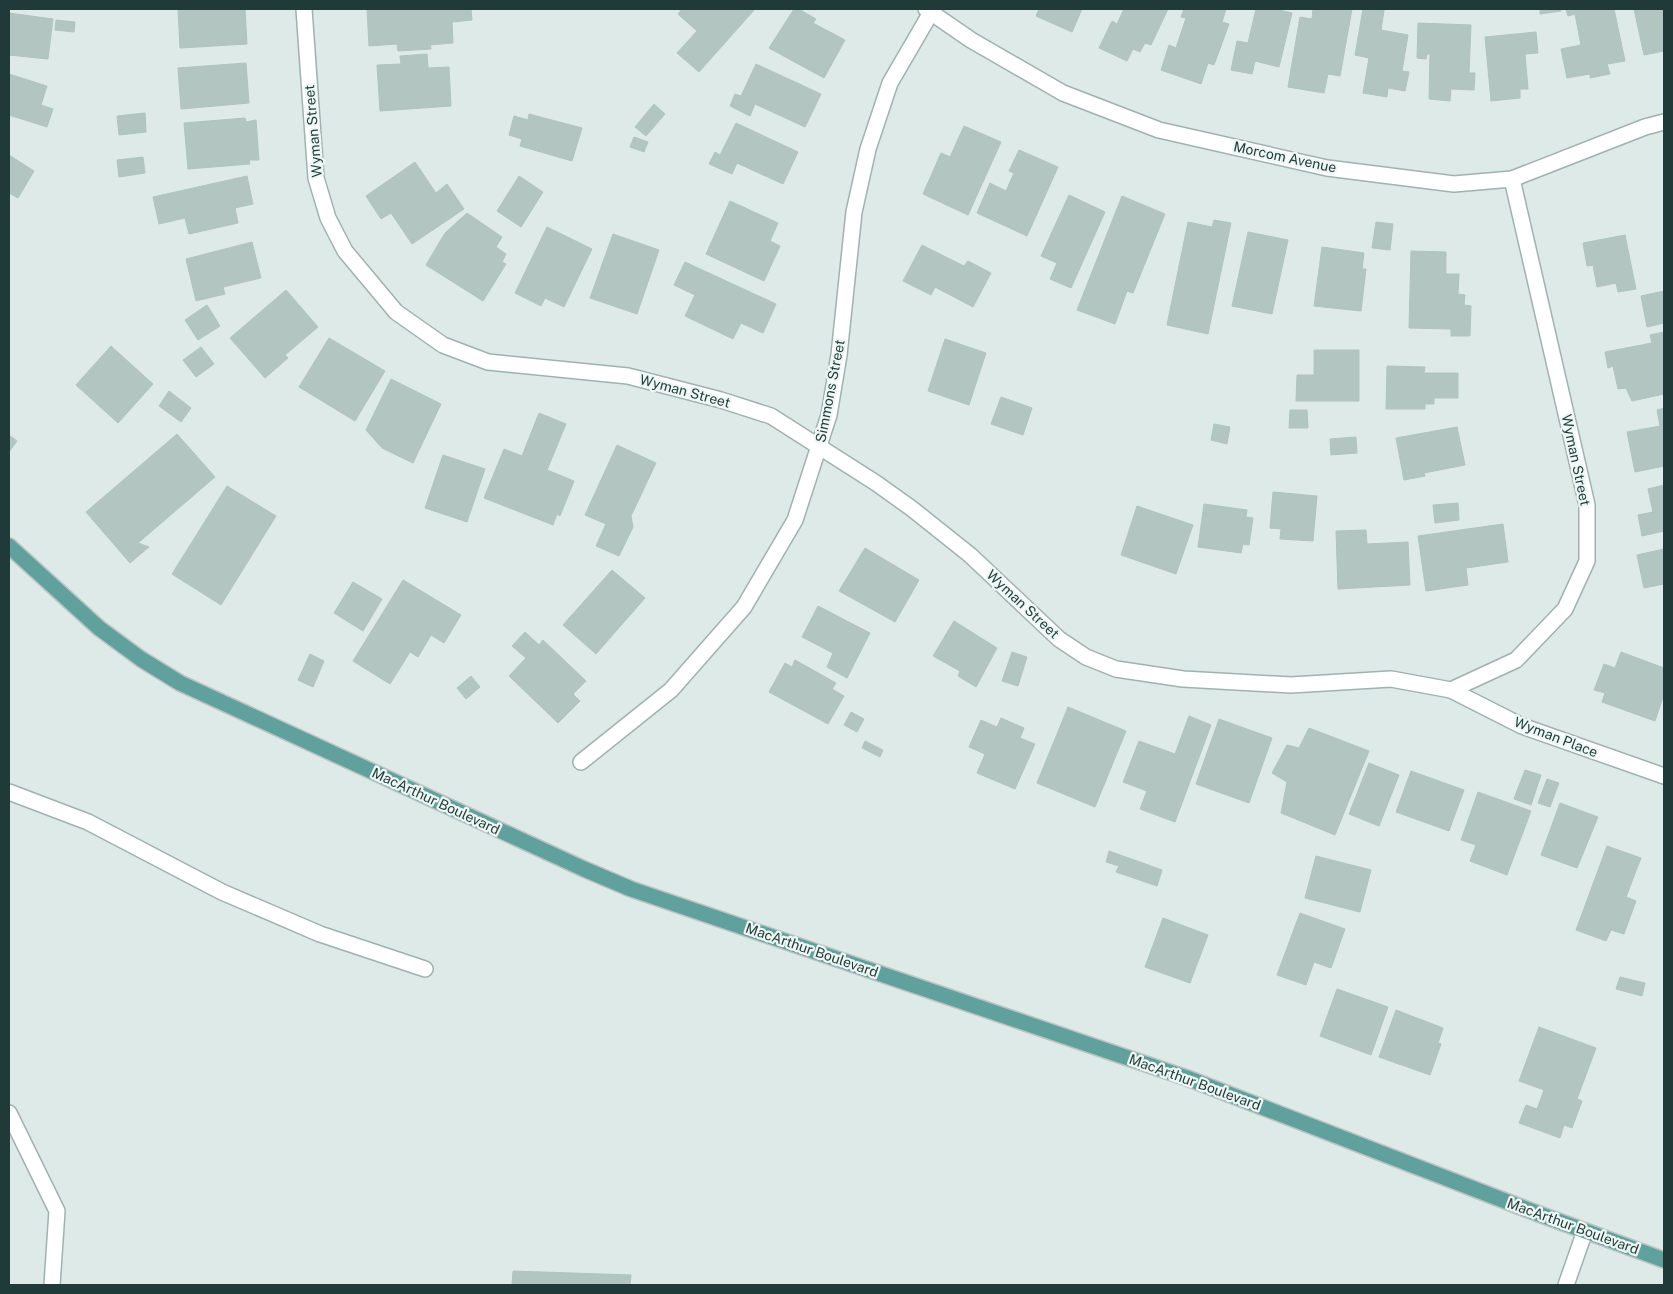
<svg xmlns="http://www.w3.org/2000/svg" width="1673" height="1294" font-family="'Public Sans',sans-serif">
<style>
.building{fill:#b3c5c0;stroke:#b0c4bf}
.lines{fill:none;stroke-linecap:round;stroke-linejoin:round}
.minor-casing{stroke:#a0b2af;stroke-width:18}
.major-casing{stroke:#bcc4c3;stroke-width:18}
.minor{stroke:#fff;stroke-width:15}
.major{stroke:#60a19e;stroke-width:15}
.labels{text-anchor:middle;stroke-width:4.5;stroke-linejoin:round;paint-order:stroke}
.street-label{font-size:14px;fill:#1f3a38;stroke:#eef7f4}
</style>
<rect width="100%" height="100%" fill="#ddeae7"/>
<g class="building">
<path d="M 178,9 L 245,9 L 247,44 L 180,48 Z"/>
<path d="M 367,9 L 471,9 L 472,20 L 452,22 L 453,43 L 430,45 L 431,49 L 398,51 L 397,44 L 369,46 Z"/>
<path d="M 682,9 L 755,9 L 699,72 L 677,53 L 697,31 L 678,14 Z"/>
<path d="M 794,9 L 799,9 L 816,19 L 813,23 L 845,40 L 824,78 L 769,48 Z"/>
<path d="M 1039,9 L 1082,9 L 1072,32 L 1036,16 Z"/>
<path d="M 1124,9 L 1168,9 L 1151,45 L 1145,43 L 1140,52 L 1133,49 L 1127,61 L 1099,48 L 1112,21 L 1117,24 Z"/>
<path d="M 1184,9 L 1226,9 L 1222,22 L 1229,24 L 1214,65 L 1208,63 L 1201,84 L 1161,70 L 1169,45 L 1176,48 L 1186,18 L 1181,17 Z"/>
<path d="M 1256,9 L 1275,9 L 1292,13 L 1279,67 L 1255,61 L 1252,74 L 1231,70 L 1237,41 L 1248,43 Z"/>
<path d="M 1313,9 L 1352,9 L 1340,76 L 1328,74 L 1324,93 L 1288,87 L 1300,17 L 1312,19 Z"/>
<path d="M 1363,9 L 1384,10 L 1381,30 L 1408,35 L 1402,71 L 1409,72 L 1405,91 L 1388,88 L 1387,97 L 1363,93 L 1369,58 L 1355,55 Z"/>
<path d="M 1540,9 L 1560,9 L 1561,11 L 1540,14 Z"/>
<path d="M 1566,9 L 1614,9 L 1625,61 L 1607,64 L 1610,74 L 1590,78 L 1590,74 L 1567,78 L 1561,49 L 1581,45 L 1575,14 L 1568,16 Z"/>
<path d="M 1634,9 L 1664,9 L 1664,51 L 1644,55 Z"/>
<path d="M 9,13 L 53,19 L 48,59 L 9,55 Z"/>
<path d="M 56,20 L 75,22 L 74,32 L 55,30 Z"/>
<path d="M 1418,23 L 1471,25 L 1469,73 L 1475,73 L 1474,90 L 1451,89 L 1450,101 L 1429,99 L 1430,54 L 1427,54 L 1426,59 L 1417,58 Z"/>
<path d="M 1536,32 L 1538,53 L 1525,54 L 1528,89 L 1520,89 L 1520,98 L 1491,101 L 1485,37 Z"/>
<path d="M 427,54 L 428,68 L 449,67 L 451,106 L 380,111 L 377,65 L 401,64 L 400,56 Z"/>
<path d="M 246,63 L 249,103 L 181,109 L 178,68 Z"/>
<path d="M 756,64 L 821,94 L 805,127 L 755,104 L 750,116 L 730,106 L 735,94 L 741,96 Z"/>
<path d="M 9,74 L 47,86 L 41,105 L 53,109 L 47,127 L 9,115 Z"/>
<path d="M 654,104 L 665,114 L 646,136 L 635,127 Z"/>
<path d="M 145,113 L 146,132 L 119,135 L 117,116 Z"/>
<path d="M 529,114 L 582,128 L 572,161 L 520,146 L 522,139 L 509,135 L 514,116 L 528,120 Z"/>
<path d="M 245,118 L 246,122 L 256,120 L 259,160 L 249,160 L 250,164 L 188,169 L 184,123 Z"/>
<path d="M 736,123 L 798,152 L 783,184 L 737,163 L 732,174 L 709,164 L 715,152 L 720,155 Z"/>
<path d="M 964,126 L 1001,142 L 968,215 L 923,194 L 941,153 L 950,157 Z"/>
<path d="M 634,137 L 648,142 L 644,152 L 630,147 Z"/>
<path d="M 1019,150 L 1058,167 L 1027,236 L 977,213 L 990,183 L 1006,191 L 1014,173 L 1009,171 Z"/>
<path d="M 9,155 L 34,171 L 18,198 L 9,193 Z"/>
<path d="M 143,157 L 145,173 L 119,177 L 117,160 Z"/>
<path d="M 415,162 L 436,193 L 447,184 L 464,209 L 412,244 L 391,213 L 381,219 L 366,196 Z"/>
<path d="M 247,176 L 253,204 L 235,208 L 238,223 L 189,234 L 185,218 L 159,224 L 153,197 Z"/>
<path d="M 519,176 L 543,192 L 521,227 L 497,211 Z"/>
<path d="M 1069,195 L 1105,212 L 1071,288 L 1050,279 L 1057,263 L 1041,256 Z"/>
<path d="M 1122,196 L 1165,214 L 1133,293 L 1127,291 L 1115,324 L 1077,310 Z"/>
<path d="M 730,201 L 778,223 L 770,241 L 780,246 L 764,281 L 706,254 Z"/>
<path d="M 467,213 L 502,237 L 496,247 L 506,254 L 502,262 L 506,264 L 483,301 L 426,265 L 445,233 Z"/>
<path d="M 1214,220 L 1231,223 L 1208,334 L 1167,325 L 1188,222 L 1212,227 Z"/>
<path d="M 1376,222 L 1393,224 L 1390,250 L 1372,248 Z"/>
<path d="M 547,227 L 592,249 L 564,307 L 545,298 L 541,306 L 515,293 Z"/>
<path d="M 1248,232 L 1288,240 L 1272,314 L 1232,306 Z"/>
<path d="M 613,234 L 659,250 L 637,314 L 590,298 Z"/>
<path d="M 1625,235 L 1636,289 L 1618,292 L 1616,283 L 1597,287 L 1593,265 L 1587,266 L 1583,243 Z"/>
<path d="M 252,242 L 261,278 L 223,287 L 225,294 L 196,301 L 186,259 Z"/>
<path d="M 922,245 L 964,266 L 968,261 L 991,273 L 973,307 L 935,287 L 931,295 L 903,281 Z"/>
<path d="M 1322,247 L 1364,253 L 1362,269 L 1366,269 L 1361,311 L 1314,306 Z"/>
<path d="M 1411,251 L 1446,252 L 1446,274 L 1459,274 L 1458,294 L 1465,295 L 1464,305 L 1471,306 L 1470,336 L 1451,336 L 1451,329 L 1409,328 Z"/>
<path d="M 685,262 L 776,304 L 763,333 L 741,323 L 733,339 L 685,316 L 695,295 L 674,285 Z"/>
<path d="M 286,290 L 318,327 L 285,355 L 288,358 L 265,378 L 230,338 Z"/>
<path d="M 1664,291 L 1664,323 L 1647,327 L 1641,296 Z"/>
<path d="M 207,305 L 220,326 L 198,340 L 185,320 Z"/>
<path d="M 1664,332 L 1664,394 L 1632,401 L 1626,388 L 1618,389 L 1613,366 L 1608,368 L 1605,352 L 1652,343 L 1650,335 Z"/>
<path d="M 329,338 L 385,371 L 355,421 L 299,387 Z"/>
<path d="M 945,339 L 986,353 L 969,405 L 928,391 Z"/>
<path d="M 111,346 L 153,384 L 118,423 L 76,385 Z"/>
<path d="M 201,347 L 214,364 L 196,377 L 183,360 Z"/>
<path d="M 1314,350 L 1359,350 L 1359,401 L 1296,401 L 1297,375 L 1314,375 Z"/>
<path d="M 1387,366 L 1425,367 L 1424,373 L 1458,373 L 1458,398 L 1434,398 L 1434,404 L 1425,404 L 1425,409 L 1386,409 Z"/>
<path d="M 391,379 L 441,404 L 413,463 L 382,448 L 366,430 Z"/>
<path d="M 169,391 L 191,408 L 181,422 L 159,406 Z"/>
<path d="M 1001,397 L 1032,408 L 1023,435 L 991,424 Z"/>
<path d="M 1664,408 L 1664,466 L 1635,472 L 1627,432 L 1660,426 L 1657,410 Z"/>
<path d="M 1290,410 L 1307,410 L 1308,428 L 1289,428 Z"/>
<path d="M 539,413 L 566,424 L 547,470 L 574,481 L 560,516 L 557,514 L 553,525 L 484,498 L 504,449 L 522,456 Z"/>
<path d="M 1214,424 L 1230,427 L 1227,444 L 1211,440 Z"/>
<path d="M 1457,427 L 1465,465 L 1424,473 L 1425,476 L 1404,480 L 1396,438 Z"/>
<path d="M 177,434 L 215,477 L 138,543 L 149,547 L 130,563 L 86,512 Z"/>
<path d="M 9,435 L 17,441 L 9,452 Z"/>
<path d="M 1356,437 L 1357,453 L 1331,455 L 1330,439 Z"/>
<path d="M 617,445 L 656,463 L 631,516 L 633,527 L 619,556 L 596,546 L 606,524 L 585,515 Z"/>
<path d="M 443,455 L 485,469 L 467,522 L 425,508 Z"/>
<path d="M 1664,485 L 1664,531 L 1642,536 L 1638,515 L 1653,512 L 1648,489 Z"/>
<path d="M 227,486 L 276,516 L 221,605 L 172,574 Z"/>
<path d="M 1273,492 L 1317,496 L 1313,541 L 1280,539 L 1281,529 L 1270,528 Z"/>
<path d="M 1458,503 L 1459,520 L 1435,523 L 1433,505 Z"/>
<path d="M 1204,504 L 1247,510 L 1246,517 L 1253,518 L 1249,545 L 1243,544 L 1241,553 L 1198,547 Z"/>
<path d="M 1137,506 L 1193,525 L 1176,574 L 1121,555 Z"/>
<path d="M 1503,524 L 1508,562 L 1466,568 L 1468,585 L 1426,591 L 1418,536 Z"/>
<path d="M 1366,530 L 1367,544 L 1408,542 L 1410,585 L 1338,589 L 1336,531 Z"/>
<path d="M 865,548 L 919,580 L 895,622 L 839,591 Z"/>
<path d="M 1664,549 L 1664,584 L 1644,588 L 1637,555 Z"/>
<path d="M 612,570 L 645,598 L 596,654 L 563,625 Z"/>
<path d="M 403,580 L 461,615 L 444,643 L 431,635 L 418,657 L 410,652 L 390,684 L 353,661 Z"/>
<path d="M 353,582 L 382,599 L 363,631 L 334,613 Z"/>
<path d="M 818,606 L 870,633 L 847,678 L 827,667 L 833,653 L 802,637 Z"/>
<path d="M 954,621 L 997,648 L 976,687 L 958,676 L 960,671 L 933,656 Z"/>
<path d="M 525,632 L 539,645 L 543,640 L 586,681 L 573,694 L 580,701 L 558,723 L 509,676 L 526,658 L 512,646 Z"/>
<path d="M 1012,652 L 1027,657 L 1018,686 L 1002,681 Z"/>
<path d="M 1621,652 L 1664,668 L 1664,694 L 1655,721 L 1602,702 L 1605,693 L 1594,690 L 1604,664 L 1615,668 Z"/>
<path d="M 310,654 L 324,661 L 313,687 L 298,680 Z"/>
<path d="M 795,660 L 836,683 L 832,689 L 844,696 L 828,724 L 769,692 L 785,663 L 792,667 Z"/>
<path d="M 471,676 L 480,687 L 466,699 L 457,688 Z"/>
<path d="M 1068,707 L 1126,731 L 1095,807 L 1037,783 Z"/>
<path d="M 851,712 L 864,719 L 857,732 L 844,725 Z"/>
<path d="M 1189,716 L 1211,725 L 1175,822 L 1140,809 L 1147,791 L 1123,782 L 1139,741 L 1175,754 Z"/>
<path d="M 1001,718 L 1024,728 L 1020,738 L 1035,744 L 1015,789 L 977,773 L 985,754 L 969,747 L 981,720 L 997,727 Z"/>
<path d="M 1219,719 L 1272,738 L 1249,803 L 1196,784 Z"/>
<path d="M 1309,728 L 1369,751 L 1335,835 L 1281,813 L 1287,782 L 1272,773 L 1287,745 L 1299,748 Z"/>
<path d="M 865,741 L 883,750 L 880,757 L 862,748 Z"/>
<path d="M 1369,763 L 1399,775 L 1379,826 L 1349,814 Z"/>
<path d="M 1525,770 L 1541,775 L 1531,805 L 1514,799 Z"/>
<path d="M 1411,771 L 1464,790 L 1449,831 L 1396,812 Z"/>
<path d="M 1547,779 L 1559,783 L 1550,807 L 1538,803 Z"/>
<path d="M 1478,792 L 1531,811 L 1507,875 L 1470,861 L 1476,845 L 1461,840 Z"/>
<path d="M 1560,803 L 1598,817 L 1577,868 L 1541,855 Z"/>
<path d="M 1607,846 L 1641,858 L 1626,897 L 1636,901 L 1624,934 L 1611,930 L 1606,941 L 1576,930 Z"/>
<path d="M 1109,851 L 1162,870 L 1157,886 L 1116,872 L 1119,866 L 1106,862 Z"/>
<path d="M 1316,856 L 1371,870 L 1360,912 L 1305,898 Z"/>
<path d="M 1300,913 L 1345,929 L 1331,968 L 1314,962 L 1306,985 L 1277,975 Z"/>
<path d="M 1163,918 L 1208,935 L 1190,983 L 1145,967 Z"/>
<path d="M 1620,977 L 1645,983 L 1642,996 L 1616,989 Z"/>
<path d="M 1337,989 L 1388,1007 L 1371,1055 L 1320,1036 Z"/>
<path d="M 1396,1010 L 1443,1028 L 1438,1043 L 1441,1044 L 1430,1075 L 1379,1057 Z"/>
<path d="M 1539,1027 L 1596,1048 L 1577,1099 L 1582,1101 L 1572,1128 L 1564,1125 L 1560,1138 L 1519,1123 L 1526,1105 L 1537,1109 L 1544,1090 L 1519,1081 Z"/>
<path d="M 513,1271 L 631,1275 L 630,1285 L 512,1285 Z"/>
</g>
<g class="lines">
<g class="minor-casing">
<g id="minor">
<path d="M 304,9 L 316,178 L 328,218 L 345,251 L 396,312 L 443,345 L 488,362 L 628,376 L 721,400 L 771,416 L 876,483 L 911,508 L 970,555 L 1059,639 L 1086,657 L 1116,669 L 1183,679 L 1291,685 L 1391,679 L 1451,690 L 1516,660 L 1565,609 L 1587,561 L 1587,505 L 1512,179"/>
<path d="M 926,9 L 971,40 L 1063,93 L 1159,130 L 1327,168 L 1454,184 L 1512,179 L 1645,127 L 1664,122"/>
<path d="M 1451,690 L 1522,726 L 1664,776"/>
<path d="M 581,762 L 671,690 L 744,607 L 795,520 L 829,415 L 839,355 L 854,212 L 868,149 L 890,83 L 933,9"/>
<path d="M 9,792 L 88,822 L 222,892 L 320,934 L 425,969"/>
<path d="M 9,1113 L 57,1211 L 52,1285"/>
<path d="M 1566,1285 L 1585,1231"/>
</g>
</g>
<g class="major-casing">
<path id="major" d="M 9,546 L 99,628 L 141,659 L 180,683 L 584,869 L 631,889 L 1187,1078 L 1539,1214 L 1664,1260"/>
</g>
<use href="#minor" class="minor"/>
<use href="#major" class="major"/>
</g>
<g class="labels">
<g class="street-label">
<text transform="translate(313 131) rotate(-95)" y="5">Wyman Street</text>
<text transform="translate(1285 157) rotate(12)" y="5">Morcom Avenue</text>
<text transform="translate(685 391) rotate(15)" y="5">Wyman Street</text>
<text transform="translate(830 391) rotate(-79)" y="5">Simmons Street</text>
<text transform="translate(1576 460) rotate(78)" y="5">Wyman Street</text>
<text transform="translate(1023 604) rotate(43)" y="5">Wyman Street</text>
<text transform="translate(1556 737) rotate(21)" y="5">Wyman Place</text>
<text transform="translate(436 801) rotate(25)" y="5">MacArthur Boulevard</text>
<text transform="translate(812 950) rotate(19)" y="5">MacArthur Boulevard</text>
<text transform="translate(1195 1082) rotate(20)" y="5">MacArthur Boulevard</text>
<text transform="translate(1573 1226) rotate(20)" y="5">MacArthur Boulevard</text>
</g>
</g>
<rect width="1673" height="1294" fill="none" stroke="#1f3a38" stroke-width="20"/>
</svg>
